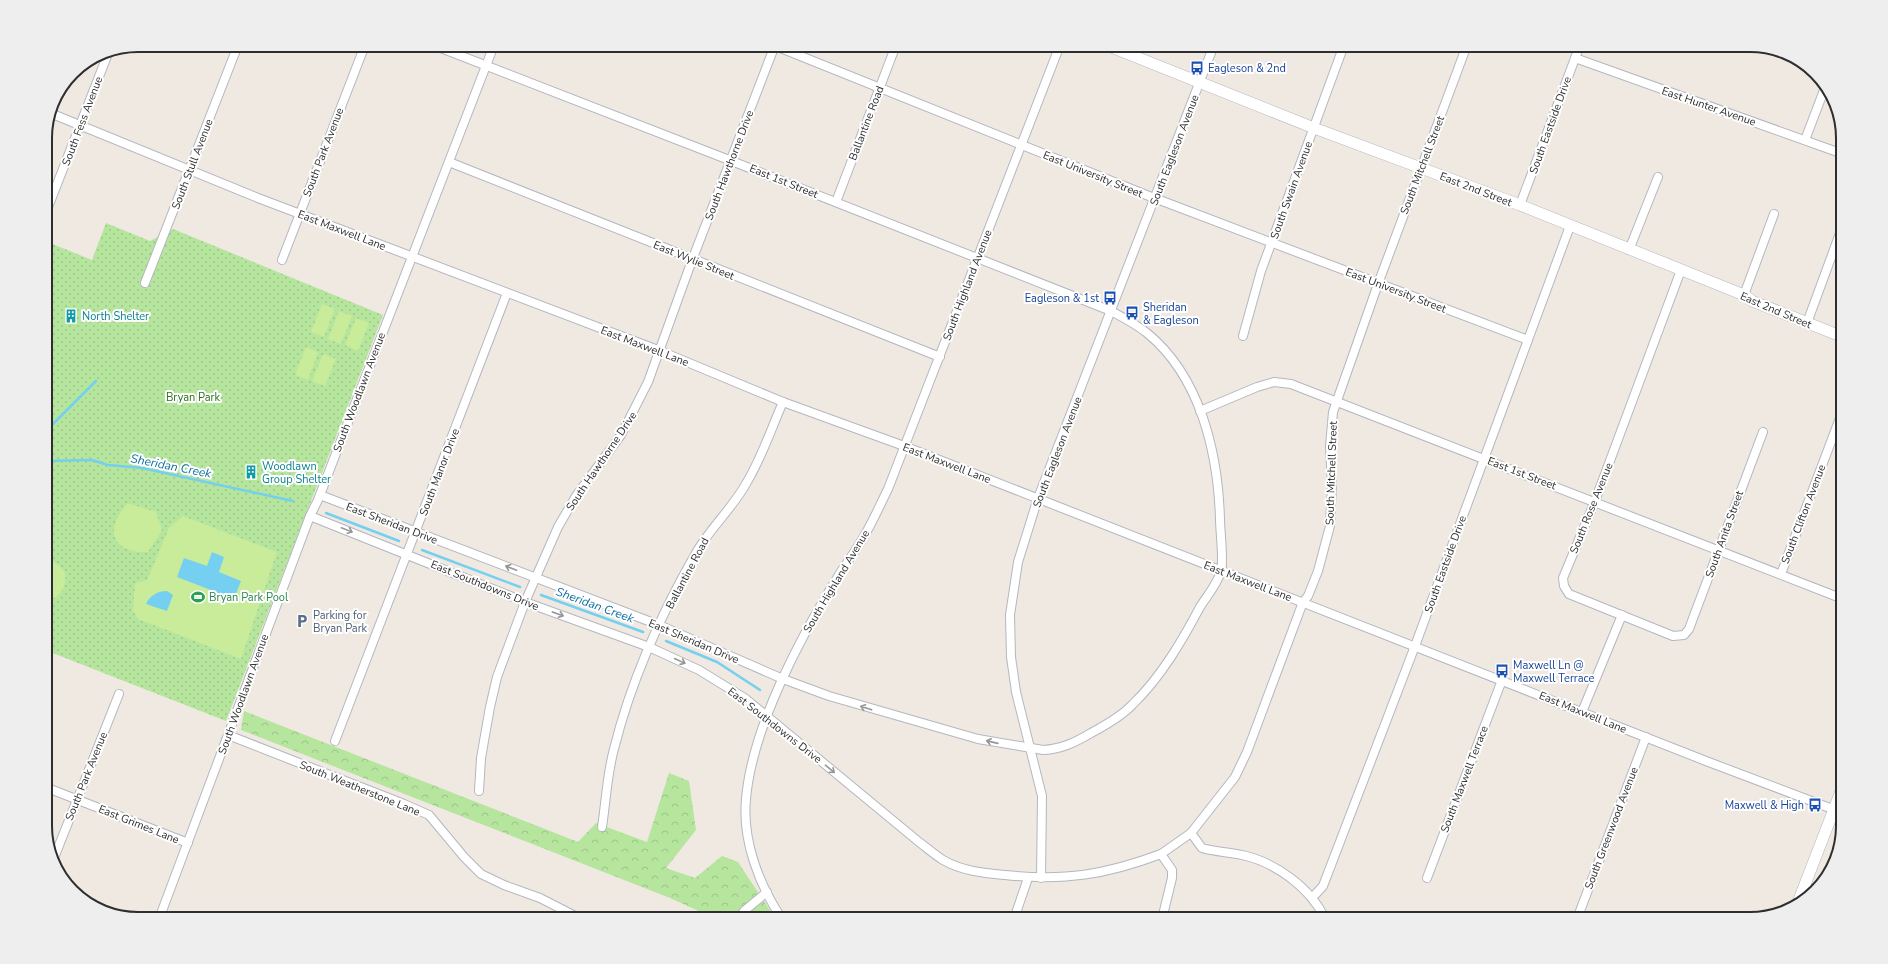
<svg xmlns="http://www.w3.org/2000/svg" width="1888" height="964" font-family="'Nunito Sans',sans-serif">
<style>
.forest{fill:url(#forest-crowns)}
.park{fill:url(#park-dots)}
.pitch{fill:#c9ec9a}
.water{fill:#75cff0}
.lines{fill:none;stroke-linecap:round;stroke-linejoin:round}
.stream{stroke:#75cff0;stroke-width:2.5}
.street-casing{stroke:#b4b7c1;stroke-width:10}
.secondary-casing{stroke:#b4b7c1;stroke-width:12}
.street{stroke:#fff;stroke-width:8}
.secondary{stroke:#fff;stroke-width:11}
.oneway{stroke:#969696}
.labels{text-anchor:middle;stroke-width:4;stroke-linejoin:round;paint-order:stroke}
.transit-label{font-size:11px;fill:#164399;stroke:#fff;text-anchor:start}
.street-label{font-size:11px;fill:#2e2e2e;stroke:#fff}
.culture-label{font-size:11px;fill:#0d838f;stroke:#fff;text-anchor:start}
.park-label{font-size:11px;fill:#2c6e1b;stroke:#fff}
.leisure-label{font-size:11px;fill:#27864d;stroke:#fff;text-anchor:start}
.service-label{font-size:11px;fill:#4e5e75;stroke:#fff;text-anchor:start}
.water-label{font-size:12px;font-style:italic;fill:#0d6fa3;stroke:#fff}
.rim{fill:none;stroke:#2e2e2e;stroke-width:2}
</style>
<defs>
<pattern id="forest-crowns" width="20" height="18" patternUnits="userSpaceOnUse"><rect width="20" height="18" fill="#b6e59e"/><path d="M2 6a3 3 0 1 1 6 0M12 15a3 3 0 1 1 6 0" fill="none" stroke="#9dc588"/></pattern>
<pattern id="park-dots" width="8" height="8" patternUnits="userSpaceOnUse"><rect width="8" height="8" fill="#b6e59e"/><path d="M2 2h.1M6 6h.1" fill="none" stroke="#9dc588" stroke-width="1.8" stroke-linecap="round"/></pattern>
</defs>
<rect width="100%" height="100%" fill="#efe9e1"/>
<path class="forest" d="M 244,711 L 578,842 L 596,823 L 647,842 L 669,773 L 689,781 L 696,830 L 666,868 L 695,878 L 722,856 L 738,862 L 771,912 L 768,919 L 703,919 L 703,913 L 670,898 L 241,730 Z"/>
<path class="park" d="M 106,223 L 150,241 L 173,229 L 383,315 L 226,721 L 45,650 L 45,241 L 92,260 Z"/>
<g class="pitch">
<path d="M 322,304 L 335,309 L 324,337 L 311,332 Z"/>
<path d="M 339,311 L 352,316 L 341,344 L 328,339 Z"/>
<path d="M 356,318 L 369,323 L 358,351 L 345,345 Z"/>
<path d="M 306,347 L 318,352 L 308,380 L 295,375 Z"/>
<path d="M 323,354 L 336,359 L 325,386 L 312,381 Z"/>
<path d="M 127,503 L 156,512 L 162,530 L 148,552 C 133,553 112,548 114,528 C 115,519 122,511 127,503 Z"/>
<path d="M 183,516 L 277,552 L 241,659 L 138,619 L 133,611 L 135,583 L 147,580 L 169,528 Z"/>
<path d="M 45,561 C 76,563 68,599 45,601 Z"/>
</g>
<g class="water">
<path d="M 212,552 L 224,557 L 219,572 L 241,581 L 234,599 L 177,577 L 184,558 L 207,566 Z"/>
<path d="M 167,591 L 173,595 L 167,611 L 146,604 C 150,595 158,591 167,591 Z"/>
</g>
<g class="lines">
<g class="stream">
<path d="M 45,432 L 96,381"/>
<path d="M 45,461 L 92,460 L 108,465 L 142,468 L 293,501"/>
<path d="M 326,513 L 399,541"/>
<path d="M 422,550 L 520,587"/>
<path d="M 541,595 L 643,632"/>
<path d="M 666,641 L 717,662 L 760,690"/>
</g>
<g class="street-casing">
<g id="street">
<path d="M 773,45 L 1149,196 L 1528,340"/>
<path d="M 1575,58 L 1843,154"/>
<path d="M 50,113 L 258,198 L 658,350 L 783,402 L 904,446 L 1706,761 L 1843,813"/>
<path d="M 1805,140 L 1826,85"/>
<path d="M 449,162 L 940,357"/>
<path d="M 836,202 L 896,45"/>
<path d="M 1520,205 L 1580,45"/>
<path d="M 45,215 L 109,51"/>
<path d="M 1629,250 L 1658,177"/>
<path d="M 282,260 L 365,45"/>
<path d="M 1681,270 L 1595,501 L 1563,578 L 1564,586 L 1569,594 L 1673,636 L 1684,635 L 1689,629 L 1763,432"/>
<path d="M 145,283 L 238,45"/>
<path d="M 1744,295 L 1774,214"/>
<path d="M 1807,323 L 1843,225"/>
<path d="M 1243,336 L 1261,271 L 1344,45"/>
<path d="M 1200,411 L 1257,387 L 1274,382 L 1291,384 L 1843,599"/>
<path d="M 320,495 L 659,625 L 783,679 L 829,696 L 978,739 L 1043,750 C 1062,749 1076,742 1091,733 C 1106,725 1122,716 1133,704 C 1161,677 1182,641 1200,607 C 1207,596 1218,583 1221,571 C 1224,561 1220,531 1220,519 C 1218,454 1201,377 1147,333 C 1136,324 1124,318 1111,311 L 724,158 L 433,45"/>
<path d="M 310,516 L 525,602 L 649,647 L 699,670 L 746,699 L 919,842 C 927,848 935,855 943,860 C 962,871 984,873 1005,875 C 1065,881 1105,875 1161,854"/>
<path d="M 1781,574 L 1843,410"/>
<path d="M 1582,712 L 1622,615"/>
<path d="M 228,735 L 404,804 L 429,815 L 464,857 L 481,874 L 504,885 L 540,898 L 581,919"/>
<path d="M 335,741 L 507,293"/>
<path d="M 45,787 L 188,843"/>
<path d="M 479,791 L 481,758 L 490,707 L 497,677 L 525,602 L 558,527 L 576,496 L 621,435 L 648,382 L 691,263 L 775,45"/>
<path d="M 602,827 C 606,801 607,774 614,749 C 631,681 661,614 696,553 C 710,528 733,508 747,482 C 762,457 771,429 783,402"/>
<path d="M 1191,833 L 1202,848 C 1215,852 1229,852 1242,855 C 1275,862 1311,888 1325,919"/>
<path d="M 54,858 L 119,694"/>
<path d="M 1041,878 L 1042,796 L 1016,692 L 1011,657 L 1010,615 L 1018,562 L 1038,498 L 1214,45"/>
<path d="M 1427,878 L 1502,680"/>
<path d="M 1312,898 L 1323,886 L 1415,646 L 1570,226"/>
<path d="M 159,919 L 310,516 L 318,500 L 494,45"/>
<path d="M 739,919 L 744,911 L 767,892"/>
<path d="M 782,919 C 759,885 742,840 746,799 C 752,728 800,638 837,578 C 844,566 853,555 860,543 C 871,526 879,507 888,489 L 1060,45"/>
<path d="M 1014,919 L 1028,878"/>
<path d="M 1162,919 L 1172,878 L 1172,870 L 1161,854 L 1191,833 L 1235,777 L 1247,752 L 1303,602 L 1308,596 L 1318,571 L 1330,526 L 1332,485 L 1330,446 L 1333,412 L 1378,284 L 1467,45"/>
<path d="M 1577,919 L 1646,737"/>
</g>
</g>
<g class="secondary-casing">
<g id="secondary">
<path d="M 1106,45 L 1314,128 L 1520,205 L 1744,295 L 1752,301 L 1843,337"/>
<path d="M 1797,905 L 1843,786"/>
</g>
</g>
<use href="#street" class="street"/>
<use href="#secondary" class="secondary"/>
</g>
<defs><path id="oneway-shaft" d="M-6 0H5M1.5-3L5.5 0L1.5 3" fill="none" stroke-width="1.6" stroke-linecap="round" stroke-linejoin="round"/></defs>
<g class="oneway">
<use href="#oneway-shaft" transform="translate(347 530) rotate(22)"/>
<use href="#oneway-shaft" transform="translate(511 568) rotate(-159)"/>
<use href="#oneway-shaft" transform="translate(558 614) rotate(20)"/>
<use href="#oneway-shaft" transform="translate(680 661) rotate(25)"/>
<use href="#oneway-shaft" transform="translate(866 708) rotate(-162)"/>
<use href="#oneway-shaft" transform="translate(992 742) rotate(-167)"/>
<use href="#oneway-shaft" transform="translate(830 769) rotate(40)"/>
</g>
<defs>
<g id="bus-bare" transform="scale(1.08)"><path d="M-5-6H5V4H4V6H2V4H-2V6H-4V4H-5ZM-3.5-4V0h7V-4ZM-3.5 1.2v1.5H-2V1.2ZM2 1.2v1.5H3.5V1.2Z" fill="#1a4fb4" stroke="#fff" stroke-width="2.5" paint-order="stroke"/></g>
<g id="building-bare" transform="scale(1.08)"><path d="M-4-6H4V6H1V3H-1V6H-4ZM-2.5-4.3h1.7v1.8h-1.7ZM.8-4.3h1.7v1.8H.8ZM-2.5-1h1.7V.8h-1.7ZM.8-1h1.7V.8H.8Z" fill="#0f9aa8" stroke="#fff" stroke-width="2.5" paint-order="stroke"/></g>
<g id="stadium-bare" transform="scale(1.08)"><path d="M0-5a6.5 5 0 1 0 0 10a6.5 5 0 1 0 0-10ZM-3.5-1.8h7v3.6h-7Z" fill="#2e9e5b" stroke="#fff" stroke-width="2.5" paint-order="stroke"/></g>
<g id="parking-bare" transform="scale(1.08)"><path d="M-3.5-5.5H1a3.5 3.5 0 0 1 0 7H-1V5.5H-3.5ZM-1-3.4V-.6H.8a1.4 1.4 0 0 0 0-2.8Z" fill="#5c6f8a" stroke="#fff" stroke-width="2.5" paint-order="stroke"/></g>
</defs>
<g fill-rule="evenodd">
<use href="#bus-bare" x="1197" y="68"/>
<use href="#bus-bare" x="1110" y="298"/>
<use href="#bus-bare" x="1132" y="313"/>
<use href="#building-bare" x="71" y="316"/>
<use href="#building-bare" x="251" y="472"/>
<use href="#stadium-bare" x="198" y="597"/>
<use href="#parking-bare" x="302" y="621"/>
<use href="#bus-bare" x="1502" y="671"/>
<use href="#bus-bare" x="1815" y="805"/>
</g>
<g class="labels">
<g class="transit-label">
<text x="1208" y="72">Eagleson &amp; 2nd</text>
<text x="1099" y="302" text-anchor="end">Eagleson &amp; 1st</text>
<text x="1143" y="311">Sheridan<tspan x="1143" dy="13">&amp; Eagleson</tspan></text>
<text x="1513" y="669">Maxwell Ln @<tspan x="1513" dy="13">Maxwell Terrace</tspan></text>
<text x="1804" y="809" text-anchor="end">Maxwell &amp; High</text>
</g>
<g class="street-label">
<text transform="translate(1709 106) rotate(19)" y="4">East Hunter Avenue</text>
<text transform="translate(82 121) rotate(-69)" y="4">South Fess Avenue</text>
<text transform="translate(866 123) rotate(-69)" y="4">Ballantine Road</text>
<text transform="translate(1550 125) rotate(-70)" y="4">South Eastside Drive</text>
<text transform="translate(1174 150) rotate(-69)" y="4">South Eagleson Avenue</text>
<text transform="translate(323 152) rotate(-69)" y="4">South Park Avenue</text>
<text transform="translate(192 164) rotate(-69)" y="4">South Stull Avenue</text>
<text transform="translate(729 165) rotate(-69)" y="4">South Hawthorne Drive</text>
<text transform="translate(1422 165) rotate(-69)" y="4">South Mitchell Street</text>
<text transform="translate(1093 174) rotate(22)" y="4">East University Street</text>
<text transform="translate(784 181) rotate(22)" y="4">East 1st Street</text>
<text transform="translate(1476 189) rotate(21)" y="4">East 2nd Street</text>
<text transform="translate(1291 190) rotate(-70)" y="4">South Swain Avenue</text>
<text transform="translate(342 230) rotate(21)" y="4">East Maxwell Lane</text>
<text transform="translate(694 260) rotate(22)" y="4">East Wylie Street</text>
<text transform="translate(967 285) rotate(-69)" y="4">South Highland Avenue</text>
<text transform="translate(1396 290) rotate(21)" y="4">East University Street</text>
<text transform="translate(1776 310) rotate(23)" y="4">East 2nd Street</text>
<text transform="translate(645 346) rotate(21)" y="4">East Maxwell Lane</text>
<text transform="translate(359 392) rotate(-69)" y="4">South Woodlawn Avenue</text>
<text transform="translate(1057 452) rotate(-69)" y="4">South Eagleson Avenue</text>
<text transform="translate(601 461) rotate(-56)" y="4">South Hawthorne Drive</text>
<text transform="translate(947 463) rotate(21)" y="4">East Maxwell Lane</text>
<text transform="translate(439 472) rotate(-69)" y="4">South Manor Drive</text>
<text transform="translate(1331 473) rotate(-88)" y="4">South Mitchell Street</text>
<text transform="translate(1522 473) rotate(21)" y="4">East 1st Street</text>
<text transform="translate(1591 508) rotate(-68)" y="4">South Rose Avenue</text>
<text transform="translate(1803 514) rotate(-69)" y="4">South Clifton Avenue</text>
<text transform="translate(392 523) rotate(21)" y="4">East Sheridan Drive</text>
<text transform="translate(1724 534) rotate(-70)" y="4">South Anita Street</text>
<text transform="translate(1445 564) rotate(-70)" y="4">South Eastside Drive</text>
<text transform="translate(687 573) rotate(-62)" y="4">Ballantine Road</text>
<text transform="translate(836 581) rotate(-59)" y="4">South Highland Avenue</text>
<text transform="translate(1248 581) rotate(21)" y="4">East Maxwell Lane</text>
<text transform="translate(485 585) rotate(22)" y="4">East Southdowns Drive</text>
<text transform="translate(694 641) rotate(23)" y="4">East Sheridan Drive</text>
<text transform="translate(243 694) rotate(-70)" y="4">South Woodlawn Avenue</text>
<text transform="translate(1583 712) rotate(22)" y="4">East Maxwell Lane</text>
<text transform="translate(775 725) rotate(38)" y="4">East Southdowns Drive</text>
<text transform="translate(86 776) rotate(-68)" y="4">South Park Avenue</text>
<text transform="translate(1464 779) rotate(-69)" y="4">South Maxwell Terrace</text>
<text transform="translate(360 788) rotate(22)" y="4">South Weatherstone Lane</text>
<text transform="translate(139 824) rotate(22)" y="4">East Grimes Lane</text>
<text transform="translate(1611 828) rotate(-69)" y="4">South Greenwood Avenue</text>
</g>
<g class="culture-label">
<text x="82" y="320">North Shelter</text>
<text x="262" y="470">Woodlawn<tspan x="262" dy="13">Group Shelter</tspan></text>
</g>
<g class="park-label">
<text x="193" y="401">Bryan Park</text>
</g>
<g class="leisure-label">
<text x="209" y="601">Bryan Park Pool</text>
</g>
<g class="service-label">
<text x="313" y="619">Parking for<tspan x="313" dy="13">Bryan Park</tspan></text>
</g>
<g class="water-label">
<text transform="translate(171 466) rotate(11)" y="4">Sheridan Creek</text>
<text transform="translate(595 605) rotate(20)" y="4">Sheridan Creek</text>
</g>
</g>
<path d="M0 0H1888V964H0ZM138 52H1750A86 86 0 0 1 1836 138V826A86 86 0 0 1 1750 912H138A86 86 0 0 1 52 826V138A86 86 0 0 1 138 52Z" fill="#eee" fill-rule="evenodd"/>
<path class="rim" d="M138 52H1750A86 86 0 0 1 1836 138V826A86 86 0 0 1 1750 912H138A86 86 0 0 1 52 826V138A86 86 0 0 1 138 52Z"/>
</svg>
